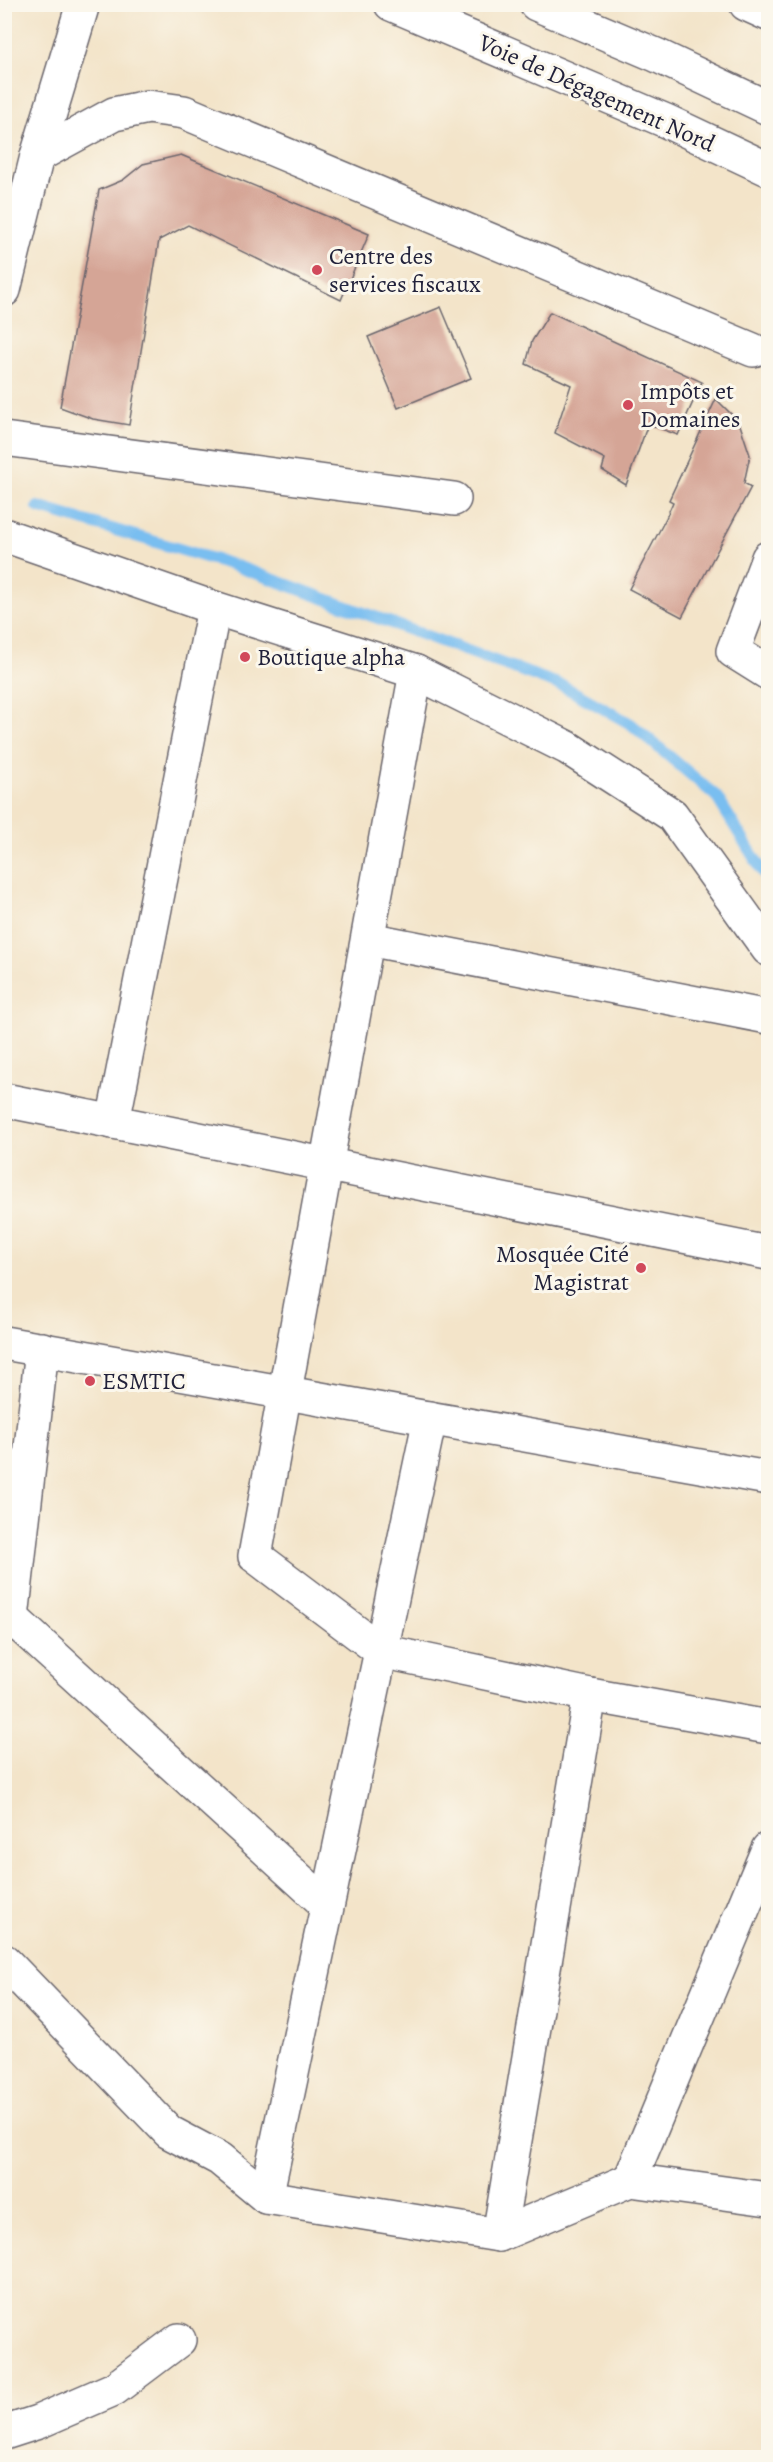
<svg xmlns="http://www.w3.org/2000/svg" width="773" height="2462" font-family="Alegreya,serif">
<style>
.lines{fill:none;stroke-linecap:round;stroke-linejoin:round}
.stream{stroke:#79bef0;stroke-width:12}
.building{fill:#d5a596}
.minor-casing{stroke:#6b666d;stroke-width:36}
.highway-casing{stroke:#6b666d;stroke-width:36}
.minor{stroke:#fff;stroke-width:33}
.highway{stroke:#fff;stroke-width:33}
.poi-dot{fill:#d1495b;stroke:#fbf7ec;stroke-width:2}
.labels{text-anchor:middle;stroke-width:6;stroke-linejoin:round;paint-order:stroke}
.street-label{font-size:24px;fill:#22223b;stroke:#fbf7ec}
.poi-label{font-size:24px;fill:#22223b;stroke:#fbf7ec;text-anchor:start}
</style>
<rect width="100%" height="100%" fill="#fbf7ec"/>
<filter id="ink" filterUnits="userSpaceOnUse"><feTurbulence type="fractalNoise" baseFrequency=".0167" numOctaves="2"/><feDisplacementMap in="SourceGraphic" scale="12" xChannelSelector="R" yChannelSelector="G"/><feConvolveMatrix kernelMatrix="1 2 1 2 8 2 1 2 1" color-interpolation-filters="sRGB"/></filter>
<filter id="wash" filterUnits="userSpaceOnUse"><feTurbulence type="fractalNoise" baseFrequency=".008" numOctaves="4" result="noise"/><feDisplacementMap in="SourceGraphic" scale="24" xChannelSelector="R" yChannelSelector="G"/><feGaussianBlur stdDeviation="1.35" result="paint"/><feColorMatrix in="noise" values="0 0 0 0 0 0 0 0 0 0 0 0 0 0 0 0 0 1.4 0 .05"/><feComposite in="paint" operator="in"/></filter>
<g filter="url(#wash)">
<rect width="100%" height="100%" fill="#f3e4c9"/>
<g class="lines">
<path class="stream" d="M 38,507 L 236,566 L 563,686 L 631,724 L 716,796 L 768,880"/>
</g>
<g id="blocks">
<g class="building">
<path d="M 181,155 L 369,234 L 341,300 L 188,225 L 159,240 L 129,425 L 93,419 L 60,407 L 99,190 L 123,180 L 143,164 Z"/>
<path d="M 441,307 L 471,378 L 398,408 L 368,337 Z"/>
<path d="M 550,312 L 702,382 L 678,435 L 648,424 L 626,485 L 602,470 L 605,459 L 555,433 L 571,385 L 526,364 L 532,341 Z"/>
<path d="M 716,399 L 739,422 L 750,455 L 744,483 L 751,487 L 682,617 L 629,589 L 666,518 L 673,502 L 669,500 Z"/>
</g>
</g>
</g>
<g filter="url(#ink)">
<use href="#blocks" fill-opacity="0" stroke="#6b666d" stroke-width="1.5"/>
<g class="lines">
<g class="minor-casing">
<g id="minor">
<path d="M 746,4 L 768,14"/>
<path d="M 37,156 L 114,114 L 148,107 L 184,112 L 753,350"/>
<path d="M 4,290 L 37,156 L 83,4"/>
<path d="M 4,439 L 454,499"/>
<path d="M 4,535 L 214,608 L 416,672 L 568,748 L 672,815 L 768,949"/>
<path d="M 768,558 L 733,651 L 768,673"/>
<path d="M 416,672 L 255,1556 L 381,1651 L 590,1695 L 768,1727"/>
<path d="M 368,939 L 768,1017"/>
<path d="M 4,1100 L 768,1253"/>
<path d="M 113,1122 L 214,608"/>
<path d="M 4,1343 L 768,1478"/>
<path d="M 12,1618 L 42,1349"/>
<path d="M 4,1626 L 12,1618 L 327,1905"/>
<path d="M 4,1961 L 169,2132 L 220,2159 L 266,2197 L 499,2235 L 630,2180 L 768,2199"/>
<path d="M 630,2180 L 768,1849"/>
<path d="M 266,2197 L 430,1418"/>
<path d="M 499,2235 L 590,1695"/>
<path d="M 4,2433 L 38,2422 L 114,2389 L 179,2340"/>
</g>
</g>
<g class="highway-casing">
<g id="highway">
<path d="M 391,4 L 666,121 L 768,169"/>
<path d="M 536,4 L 656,55 L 768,108"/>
</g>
</g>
<use href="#minor" class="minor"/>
<use href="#highway" class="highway"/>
</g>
</g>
<g class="poi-dot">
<circle cx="317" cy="270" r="6"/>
<circle cx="628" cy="405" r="6"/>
<circle cx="245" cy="657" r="6"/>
<circle cx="641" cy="1268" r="6"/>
<circle cx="90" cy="1381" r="6"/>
</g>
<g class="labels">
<g class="street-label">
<text transform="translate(597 93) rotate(24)" y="8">Voie de Dégagement Nord</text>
</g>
<g class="poi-label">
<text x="329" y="264">Centre des<tspan x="329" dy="28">services fiscaux</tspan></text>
<text x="640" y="399">Impôts et<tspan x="640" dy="28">Domaines</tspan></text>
<text x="257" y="665">Boutique alpha</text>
<text x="629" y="1262" text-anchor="end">Mosquée Cité<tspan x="629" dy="28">Magistrat</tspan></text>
<text x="102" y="1389">ESMTIC</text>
</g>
</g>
<rect width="773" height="2462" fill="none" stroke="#fbf7ec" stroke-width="24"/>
</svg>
